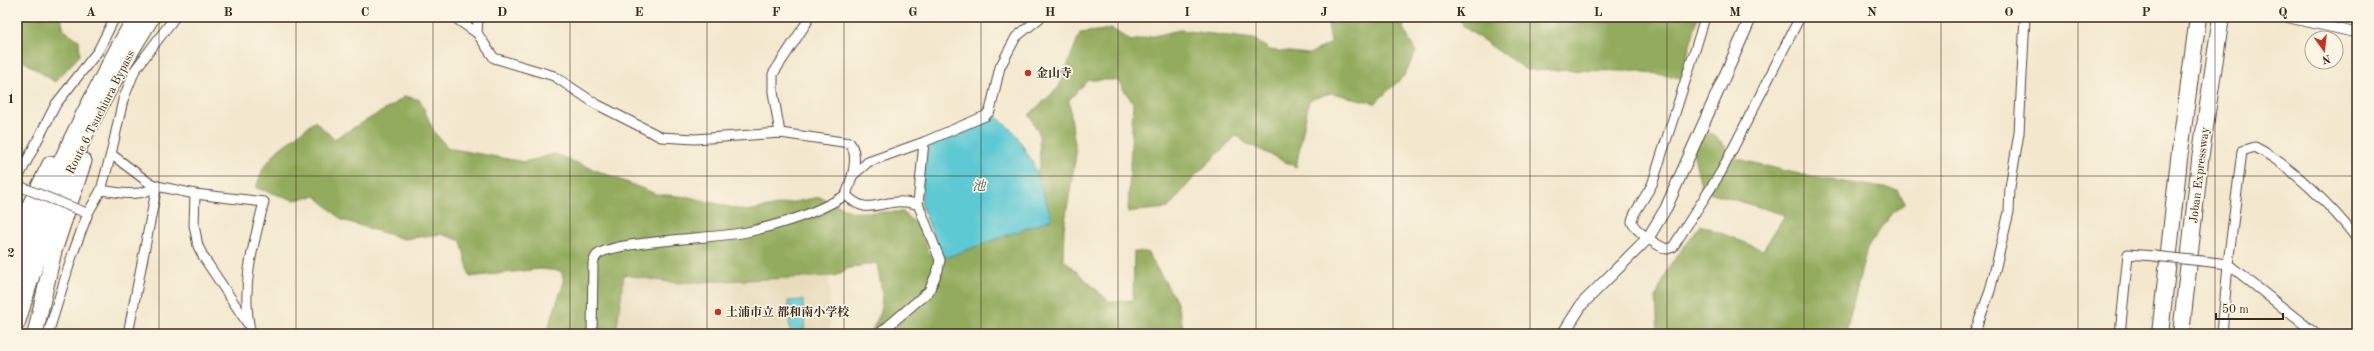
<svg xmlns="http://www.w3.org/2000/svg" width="2374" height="351" font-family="'Old Standard TT','Noto Serif JP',serif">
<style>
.built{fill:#e7daba}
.forest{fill:#92ab5c;stroke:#666a3d}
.water{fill:#5dc9d3;stroke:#4c7a78}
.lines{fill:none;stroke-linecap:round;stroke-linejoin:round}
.minor-casing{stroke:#574638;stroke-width:11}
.tertiary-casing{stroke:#574638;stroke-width:13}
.trunk-casing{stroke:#574638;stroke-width:17}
.motorway-casing{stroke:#574638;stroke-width:18}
.minor{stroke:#fff;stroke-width:9}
.tertiary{stroke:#fff;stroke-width:11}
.trunk{stroke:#fff;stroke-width:15}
.motorway{stroke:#fff;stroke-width:16}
.minor-bridge-casing{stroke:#574638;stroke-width:11;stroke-linecap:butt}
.minor-bridge{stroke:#fff;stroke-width:9}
.grid{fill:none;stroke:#3b2a1e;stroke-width:1;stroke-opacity:0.55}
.poi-dot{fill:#c8321e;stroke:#fcf5e5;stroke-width:1.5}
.labels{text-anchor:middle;stroke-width:3.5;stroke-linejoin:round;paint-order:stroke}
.poi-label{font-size:12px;font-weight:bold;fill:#3b2a1e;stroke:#fcf5e5;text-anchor:start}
.street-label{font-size:12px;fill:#3b2a1e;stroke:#fcf5e5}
.water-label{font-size:13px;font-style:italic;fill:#455a54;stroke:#fcf5e5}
.neatline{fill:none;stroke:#3b2a1e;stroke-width:1.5}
.grid-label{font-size:13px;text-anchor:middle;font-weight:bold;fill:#3b2a1e}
</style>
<rect width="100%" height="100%" fill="#fcf5e5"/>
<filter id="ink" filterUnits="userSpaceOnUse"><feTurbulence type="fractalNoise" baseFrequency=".025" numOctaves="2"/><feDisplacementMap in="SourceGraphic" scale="8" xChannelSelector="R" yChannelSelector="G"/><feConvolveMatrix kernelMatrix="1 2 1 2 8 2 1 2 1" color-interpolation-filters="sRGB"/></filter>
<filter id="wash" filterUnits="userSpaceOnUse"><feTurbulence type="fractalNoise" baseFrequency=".012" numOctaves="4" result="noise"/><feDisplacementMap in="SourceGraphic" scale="16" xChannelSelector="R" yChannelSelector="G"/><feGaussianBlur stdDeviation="0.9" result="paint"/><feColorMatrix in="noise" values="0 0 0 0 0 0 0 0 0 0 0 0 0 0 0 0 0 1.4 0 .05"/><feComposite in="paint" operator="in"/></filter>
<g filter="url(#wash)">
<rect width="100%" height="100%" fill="#f3e8ce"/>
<path class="built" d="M 658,276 L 829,276 L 830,334 L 605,334 L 621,280 Z"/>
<g class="forest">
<path d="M 17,17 L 61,17 L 64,30 L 79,40 L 80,55 L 55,82 L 17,57 Z"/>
<path d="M 1327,17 L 1407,17 L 1403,28 L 1416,52 L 1404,76 L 1375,103 L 1331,93 L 1309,100 L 1296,167 L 1244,142 L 1237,135 L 1196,175 L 1168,208 L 1128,212 L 1133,103 L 1117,80 L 1088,80 L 1069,100 L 1076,154 L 1064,228 L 1063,259 L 1110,302 L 1133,300 L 1134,252 L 1147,252 L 1176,300 L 1185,334 L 870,334 L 881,312 L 882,292 L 877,263 L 849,268 L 835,276 L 677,283 L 624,275 L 616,334 L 546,334 L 564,282 L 561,271 L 540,269 L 470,277 L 461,241 L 441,234 L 404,239 L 342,220 L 316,196 L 294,200 L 256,188 L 263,168 L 278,150 L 315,121 L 334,139 L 393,105 L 405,96 L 420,100 L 434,132 L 448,148 L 524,162 L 555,154 L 656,194 L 689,197 L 747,211 L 820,197 L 853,212 L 903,212 L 919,227 L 931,257 L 971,241 L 1024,203 L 1040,165 L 1039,133 L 1029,115 L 1059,87 L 1080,33 L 1112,29 L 1131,41 L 1180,30 L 1254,39 L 1270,50 L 1309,54 L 1331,43 Z"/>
<path d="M 1459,17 L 1698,17 L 1681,78 L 1639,71 L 1526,70 L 1464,27 Z"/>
<path d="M 1712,133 L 1738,159 L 1811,177 L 1898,190 L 1905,203 L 1893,213 L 1867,248 L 1847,328 L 1847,334 L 1658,334 L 1656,297 L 1670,265 L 1701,225 L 1763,250 L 1785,215 L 1702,190 L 1691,143 Z"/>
</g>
<g class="water">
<path d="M 991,112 L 1015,133 L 1033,163 L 1052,219 L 942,259 L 921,204 L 925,144 Z"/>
<path d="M 803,300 L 805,332 L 790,333 L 788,301 Z"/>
</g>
</g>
<g filter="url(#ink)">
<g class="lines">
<g class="minor-casing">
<g id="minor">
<path d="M 454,17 L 477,33"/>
<path d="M 478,17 L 477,33 L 494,58 L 554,76 L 596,104 L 661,137 L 695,139 L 780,133 L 850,143 C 860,157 851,181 846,195 C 815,214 782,224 747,232 C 720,238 612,241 597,255 C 595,257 594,261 593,263 L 592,334"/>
<path d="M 1705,17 C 1689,72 1670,127 1653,182 C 1650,191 1631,215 1632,222 C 1634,230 1659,247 1667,249 L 1673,247 L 1721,172 L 1800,17"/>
<path d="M 2285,17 L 2357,33"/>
<path d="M 780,133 L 773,92 L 773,74 L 807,22 L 805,17"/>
<path d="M 111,154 L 148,182 L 157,186 L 195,194 L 264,202 C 253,246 240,289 251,334"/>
<path d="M 853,175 L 868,162 L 924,142 L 985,116 L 990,111 L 1000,67 L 1016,37 L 1041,17"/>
<path d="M 17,180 L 56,104 L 98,51 L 115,17"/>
<path d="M 101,190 C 121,193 139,198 157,186"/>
<path d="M 195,194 L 194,225 L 198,246 L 204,258 L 248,324"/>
<path d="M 846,195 C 866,214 873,204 896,202 C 903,201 911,203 918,204"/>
<path d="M 2202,261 L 2228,264 L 2316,334"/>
<path d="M 48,334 L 72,256 L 88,213 L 101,190 L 111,154 L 123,100 L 135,70 L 175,17"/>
<path d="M 128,334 L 157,186"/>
<path d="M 879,334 L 929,291 L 938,270 L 940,260 L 918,204 L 924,142"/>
<path d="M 1974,334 L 1990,291 L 2009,212 L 2010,187 L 2019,133 L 2025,17"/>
<path d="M 2120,334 L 2128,254 L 2154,256"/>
<path d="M 2222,334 L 2228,264 L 2242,151 L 2255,147 C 2289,164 2334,208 2357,239"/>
</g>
</g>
<g class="tertiary-casing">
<path id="tertiary" d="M 1563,334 L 1582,304 L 1648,238 L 1666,208 L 1751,17"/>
</g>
<g class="trunk-casing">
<g id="trunk">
<path d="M 17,231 L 50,164"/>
<path d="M 17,276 C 37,212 63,153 94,94 C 107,68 120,42 136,17"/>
<path d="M 17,324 C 32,277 45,229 64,183 C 86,127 120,68 152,17"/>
<path d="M 35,334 L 54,251 L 84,161"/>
</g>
</g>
<g class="motorway-casing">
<g id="motorway">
<path d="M 2160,334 L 2179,159 L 2198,17"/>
<path d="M 2181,334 L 2200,160 L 2221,17"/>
</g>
</g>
<use href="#minor" class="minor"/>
<use href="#tertiary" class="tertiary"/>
<use href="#trunk" class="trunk"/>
<use href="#motorway" class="motorway"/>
<g class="minor-bridge-casing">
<g id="minor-bridge">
<path d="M 19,186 L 84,212"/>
<path d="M 2154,256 L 2202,261"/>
</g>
</g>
<use href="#minor-bridge" class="minor-bridge"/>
</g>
</g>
<path class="grid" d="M 159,17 L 159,334M 296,17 L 296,334M 433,17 L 433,334M 570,17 L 570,334M 707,17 L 707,334M 844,17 L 844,334M 981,17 L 981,334M 1118,17 L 1118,334M 1256,17 L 1256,334M 1393,17 L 1393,334M 1530,17 L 1530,334M 1667,17 L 1667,334M 1804,17 L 1804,334M 1941,17 L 1941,334M 2078,17 L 2078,334M 2215,17 L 2215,334M 17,176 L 2357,176"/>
<g class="poi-dot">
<circle cx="1028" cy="73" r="4"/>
<circle cx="718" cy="312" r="4"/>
</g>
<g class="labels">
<g class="poi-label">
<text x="1036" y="77">金山寺</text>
<text x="726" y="316">土浦市立 都和南小学校</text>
</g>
<g class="street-label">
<text transform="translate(100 112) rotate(-63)" y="4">Route 6 Tsuchiura Bypass</text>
<text transform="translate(2199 175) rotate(-83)" y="4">Joban Expressway</text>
</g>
<g class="water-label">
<text x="979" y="190">池</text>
</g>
</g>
<rect width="2374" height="351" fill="none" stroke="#fcf5e5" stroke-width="44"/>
<g transform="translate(2324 50) rotate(165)"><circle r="19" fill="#fcf5e5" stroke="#afa495"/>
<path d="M0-3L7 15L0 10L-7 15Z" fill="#c8321e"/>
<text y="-6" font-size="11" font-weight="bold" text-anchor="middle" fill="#3b2a1e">N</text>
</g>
<path d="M2216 313v6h67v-6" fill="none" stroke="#3b2a1e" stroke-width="2"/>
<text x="2222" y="313" font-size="12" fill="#3b2a1e" stroke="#fcf5e5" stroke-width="3" paint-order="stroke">50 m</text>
<rect x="22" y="22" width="2330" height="307" class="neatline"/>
<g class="grid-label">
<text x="91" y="16">A</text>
<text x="228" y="16">B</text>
<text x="365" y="16">C</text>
<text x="502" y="16">D</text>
<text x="639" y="16">E</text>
<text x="776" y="16">F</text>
<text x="913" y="16">G</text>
<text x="1050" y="16">H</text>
<text x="1187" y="16">I</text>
<text x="1324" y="16">J</text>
<text x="1461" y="16">K</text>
<text x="1598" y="16">L</text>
<text x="1735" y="16">M</text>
<text x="1872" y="16">N</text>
<text x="2009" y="16">O</text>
<text x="2146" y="16">P</text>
<text x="2283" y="16">Q</text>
<text x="11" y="103">1</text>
<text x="11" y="257">2</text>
</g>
</svg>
